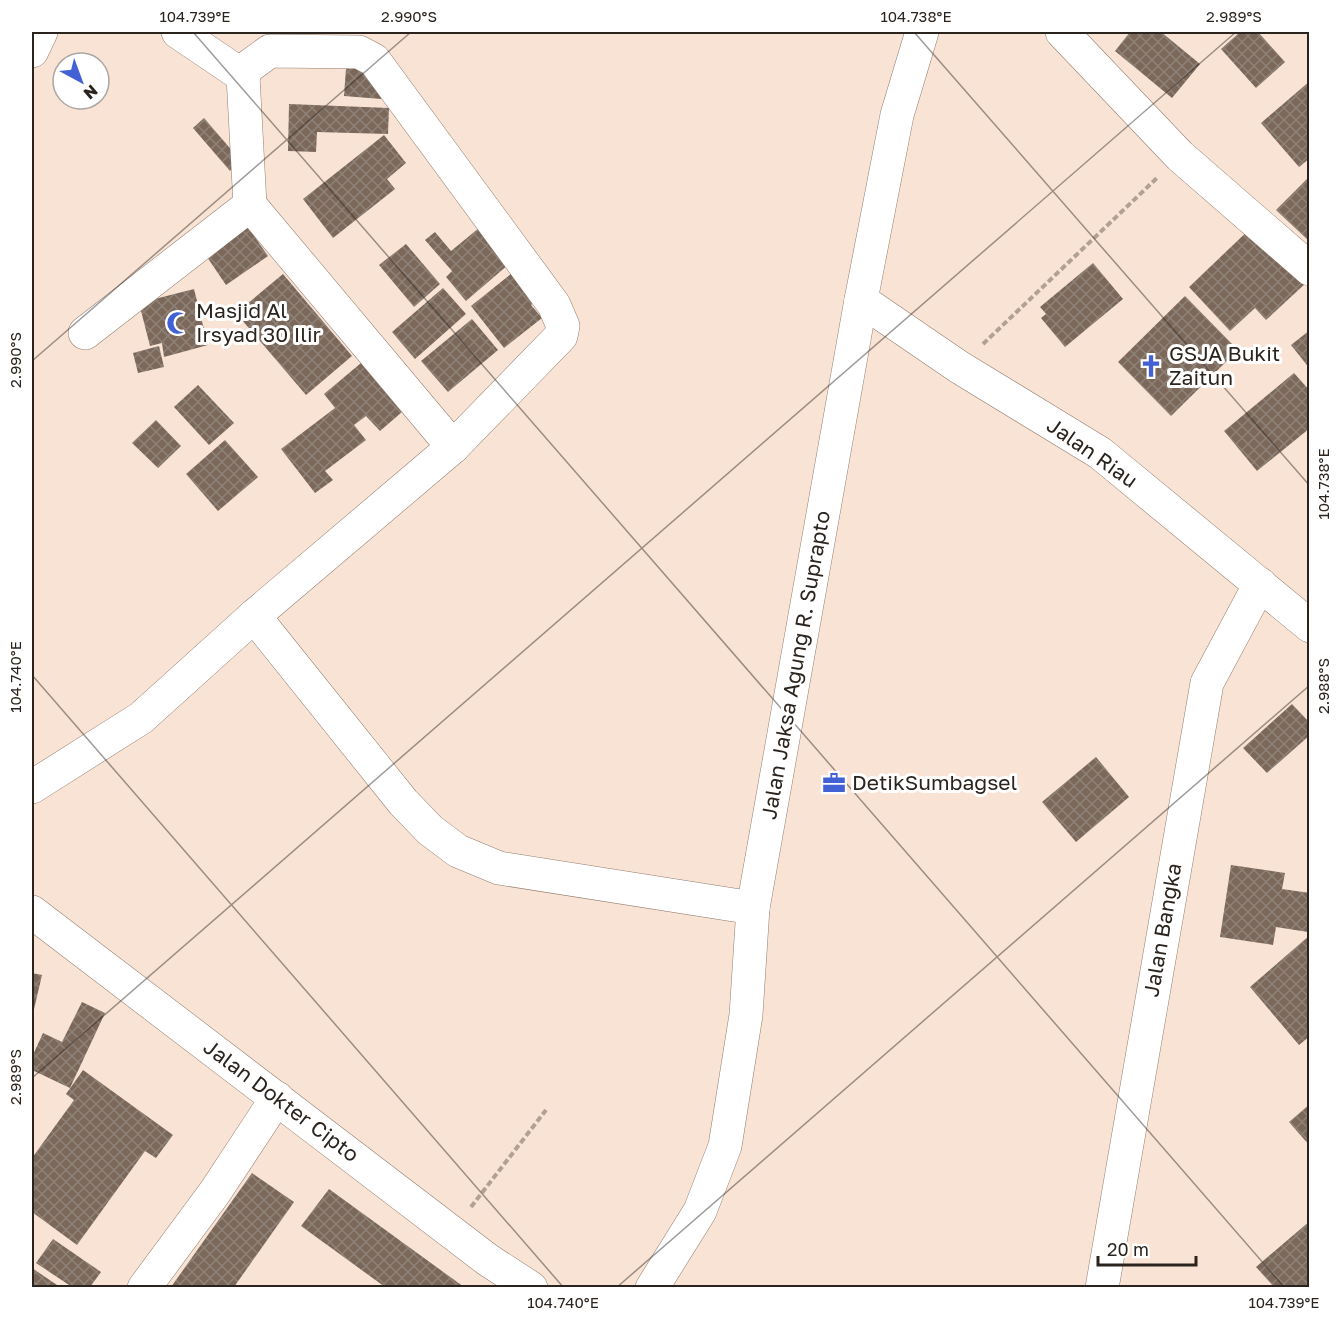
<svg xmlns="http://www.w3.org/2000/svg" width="1341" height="1319" font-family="'Golos Text',sans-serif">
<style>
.building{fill:url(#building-cross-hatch)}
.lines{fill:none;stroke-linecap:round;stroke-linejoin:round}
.minor-casing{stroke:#927e70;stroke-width:34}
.major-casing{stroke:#927e70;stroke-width:34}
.path{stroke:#b1a195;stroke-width:4;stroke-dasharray:6 3;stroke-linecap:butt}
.minor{stroke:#fff;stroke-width:33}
.major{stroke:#fff;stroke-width:33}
.ticks{fill:none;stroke:#2b241e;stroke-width:1.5;stroke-opacity:0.45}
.labels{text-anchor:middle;stroke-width:6;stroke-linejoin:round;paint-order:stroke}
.poi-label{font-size:21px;fill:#2b241e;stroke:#fff;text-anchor:start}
.street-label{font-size:21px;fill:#2b241e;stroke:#fff}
.neatline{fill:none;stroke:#2b241e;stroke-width:2}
.ticks-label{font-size:15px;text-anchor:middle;fill:#2b241e}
</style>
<defs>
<pattern id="building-cross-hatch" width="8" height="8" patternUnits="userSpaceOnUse" patternTransform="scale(1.5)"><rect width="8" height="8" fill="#7b685b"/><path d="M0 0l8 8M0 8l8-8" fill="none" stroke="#8f8278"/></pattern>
</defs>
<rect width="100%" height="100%" fill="#f9e3d4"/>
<g class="building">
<path d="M 1130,32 L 1161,32 L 1200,64 L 1172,98 L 1115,51 Z"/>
<path d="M 1240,32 L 1258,32 L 1285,62 L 1256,88 L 1221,49 Z"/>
<path d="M 346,68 L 383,71 L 381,99 L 344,96 Z"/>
<path d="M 1310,81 L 1310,158 L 1299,167 L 1261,123 Z"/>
<path d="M 289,104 L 389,108 L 388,134 L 317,132 L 316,152 L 288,151 Z"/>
<path d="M 204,118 L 241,161 L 230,171 L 193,128 Z"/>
<path d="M 384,135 L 406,163 L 387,179 L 395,189 L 333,238 L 303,199 Z"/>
<path d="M 1310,176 L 1310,242 L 1276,210 Z"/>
<path d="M 246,224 L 268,256 L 226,285 L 205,254 Z"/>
<path d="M 1254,225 L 1307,282 L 1266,320 L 1255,308 L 1230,331 L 1189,287 Z"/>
<path d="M 479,228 L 509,264 L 466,301 L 446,277 L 452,271 L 425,240 L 435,232 L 451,251 Z"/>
<path d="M 406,244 L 440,284 L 414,307 L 379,265 Z"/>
<path d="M 1093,263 L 1123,299 L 1065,347 L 1041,318 L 1046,314 L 1040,307 Z"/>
<path d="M 517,269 L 540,298 L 531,305 L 542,318 L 504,348 L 471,306 Z"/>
<path d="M 283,274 L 352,356 L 306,395 L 236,313 Z"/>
<path d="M 443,288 L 466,314 L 415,359 L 392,332 Z"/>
<path d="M 194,289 L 208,345 L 164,357 L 162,343 L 150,346 L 139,303 Z"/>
<path d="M 1185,296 L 1238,350 L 1171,416 L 1118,362 Z"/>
<path d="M 472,319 L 498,350 L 448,392 L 421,361 Z"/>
<path d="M 1310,330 L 1310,369 L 1291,345 Z"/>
<path d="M 159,346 L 164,367 L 138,373 L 133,353 Z"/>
<path d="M 361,363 L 402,412 L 380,431 L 366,416 L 354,425 L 366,440 L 325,471 L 333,480 L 315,493 L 281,449 L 335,408 L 324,394 Z"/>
<path d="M 1294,373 L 1310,391 L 1310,428 L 1257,471 L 1224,431 Z"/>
<path d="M 198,385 L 234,423 L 209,445 L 174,407 Z"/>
<path d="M 156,420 L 181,446 L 158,468 L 132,443 Z"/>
<path d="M 225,440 L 258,477 L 218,511 L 186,474 Z"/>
<path d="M 1292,704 L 1310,723 L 1310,735 L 1267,773 L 1243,748 Z"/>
<path d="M 1096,757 L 1129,797 L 1076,842 L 1042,802 Z"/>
<path d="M 1231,865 L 1285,873 L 1282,889 L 1310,893 L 1308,932 L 1276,927 L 1273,945 L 1220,937 Z"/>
<path d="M 1310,935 L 1310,1036 L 1299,1045 L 1250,987 Z"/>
<path d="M 32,973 L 42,975 L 32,1018 Z"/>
<path d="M 82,1002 L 105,1013 L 70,1088 L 32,1070 L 32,1057 L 43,1033 L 62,1042 Z"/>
<path d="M 83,1070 L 173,1135 L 156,1158 L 145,1151 L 77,1245 L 32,1212 L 32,1158 L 74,1100 L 66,1094 Z"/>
<path d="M 1310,1104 L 1310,1146 L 1289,1122 Z"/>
<path d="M 252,1173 L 294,1202 L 234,1287 L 171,1287 Z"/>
<path d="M 329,1189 L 464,1287 L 385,1287 L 301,1226 Z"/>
<path d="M 1310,1221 L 1310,1287 L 1274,1287 L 1256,1267 Z"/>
<path d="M 53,1239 L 101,1272 L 90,1287 L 72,1287 L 36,1263 Z"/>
<path d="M 32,1268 L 60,1287 L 32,1287 Z"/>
</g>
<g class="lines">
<g class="minor-casing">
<g id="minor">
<path d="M 1062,32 L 1180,156 L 1310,269"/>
<path d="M 32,51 L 41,32"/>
<path d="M 250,205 L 453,447"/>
<path d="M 861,300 L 959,367 L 1100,453 L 1310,626"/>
<path d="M 85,333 L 250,205 L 243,76 L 178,32"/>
<path d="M 254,616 L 403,802 L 430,830 L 458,851 L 499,868 L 753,908"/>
<path d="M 32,787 L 141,718 L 254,616 L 453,447 L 561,336 L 563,326 L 554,305 L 374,60 L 359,52 L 270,51 L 248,67 L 243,76"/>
<path d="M 32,912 L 488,1260 L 531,1288"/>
<path d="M 144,1288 L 215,1192 L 277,1098"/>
<path d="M 1102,1288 L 1207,683 L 1260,584"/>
</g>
</g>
<g class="major-casing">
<path id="major" d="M 652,1288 L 700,1211 L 725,1146 L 746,1015 L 753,908 L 861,300 L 897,115 L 922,32"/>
</g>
<g class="path">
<path d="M 983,344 L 1158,177"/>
<path d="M 471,1207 L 546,1110"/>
</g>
<use href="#minor" class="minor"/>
<use href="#major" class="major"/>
</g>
<path class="ticks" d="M 193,32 L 1285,1288M 914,32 L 1310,486M 32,361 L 411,32M 32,675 L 564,1288M 32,1078 L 1236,32M 616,1288 L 1310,685"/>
<defs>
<g id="mosque-bare" transform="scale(1.8)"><path d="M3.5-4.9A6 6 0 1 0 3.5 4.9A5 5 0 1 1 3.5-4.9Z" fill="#4161d4" stroke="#fff" stroke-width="2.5" paint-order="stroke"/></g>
<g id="church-bare" transform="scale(1.8)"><path d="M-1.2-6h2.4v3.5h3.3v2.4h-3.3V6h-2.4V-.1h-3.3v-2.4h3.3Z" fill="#4161d4" stroke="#fff" stroke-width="2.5" paint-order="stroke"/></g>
<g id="office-bare" transform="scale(1.8)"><path d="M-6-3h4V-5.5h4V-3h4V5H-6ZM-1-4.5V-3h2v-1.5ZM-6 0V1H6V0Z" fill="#4161d4" stroke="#fff" stroke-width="2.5" paint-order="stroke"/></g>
</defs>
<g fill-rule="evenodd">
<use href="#mosque-bare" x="178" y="323"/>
<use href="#church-bare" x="1151" y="366"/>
<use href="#office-bare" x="834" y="783"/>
</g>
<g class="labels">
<g class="poi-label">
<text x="196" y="318">Masjid Al<tspan x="196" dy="24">Irsyad 30 Ilir</tspan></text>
<text x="1169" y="361">GSJA Bukit<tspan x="1169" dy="24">Zaitun</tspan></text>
<text x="852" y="790">DetikSumbagsel</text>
</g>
<g class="street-label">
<text transform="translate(1092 453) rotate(35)" y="7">Jalan Riau</text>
<text transform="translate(796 665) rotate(-80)" y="7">Jalan Jaksa Agung R. Suprapto</text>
<text transform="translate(1163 930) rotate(-80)" y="7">Jalan Bangka</text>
<text transform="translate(281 1101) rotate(37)" y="7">Jalan Dokter Cipto</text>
</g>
</g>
<rect width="1341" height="1319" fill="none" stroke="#ffffff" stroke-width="66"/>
<g transform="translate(81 81) rotate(139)"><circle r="28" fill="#ffffff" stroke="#aaa7a5" stroke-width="1.5"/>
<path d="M0-4.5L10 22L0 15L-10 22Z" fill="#4161d4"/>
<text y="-9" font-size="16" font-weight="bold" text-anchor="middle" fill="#2b241e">N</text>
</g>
<path d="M1098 1256v9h98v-9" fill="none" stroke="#2b241e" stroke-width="3"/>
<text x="1107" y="1256" font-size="18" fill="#2b241e" stroke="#ffffff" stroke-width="4.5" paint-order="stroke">20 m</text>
<rect x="33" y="33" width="1275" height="1253" class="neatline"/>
<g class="ticks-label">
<text x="195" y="22">104.739°E</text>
<text x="409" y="22">2.990°S</text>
<text x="916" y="22">104.738°E</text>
<text x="1234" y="22">2.989°S</text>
<text transform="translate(16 360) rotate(-90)" y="5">2.990°S</text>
<text transform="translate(1324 484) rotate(-90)" y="5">104.738°E</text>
<text transform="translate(16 677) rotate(-90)" y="5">104.740°E</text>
<text transform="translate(1324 686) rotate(-90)" y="5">2.988°S</text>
<text transform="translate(16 1077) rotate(-90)" y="5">2.989°S</text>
<text x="563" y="1308">104.740°E</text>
<text x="1284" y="1308">104.739°E</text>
</g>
</svg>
